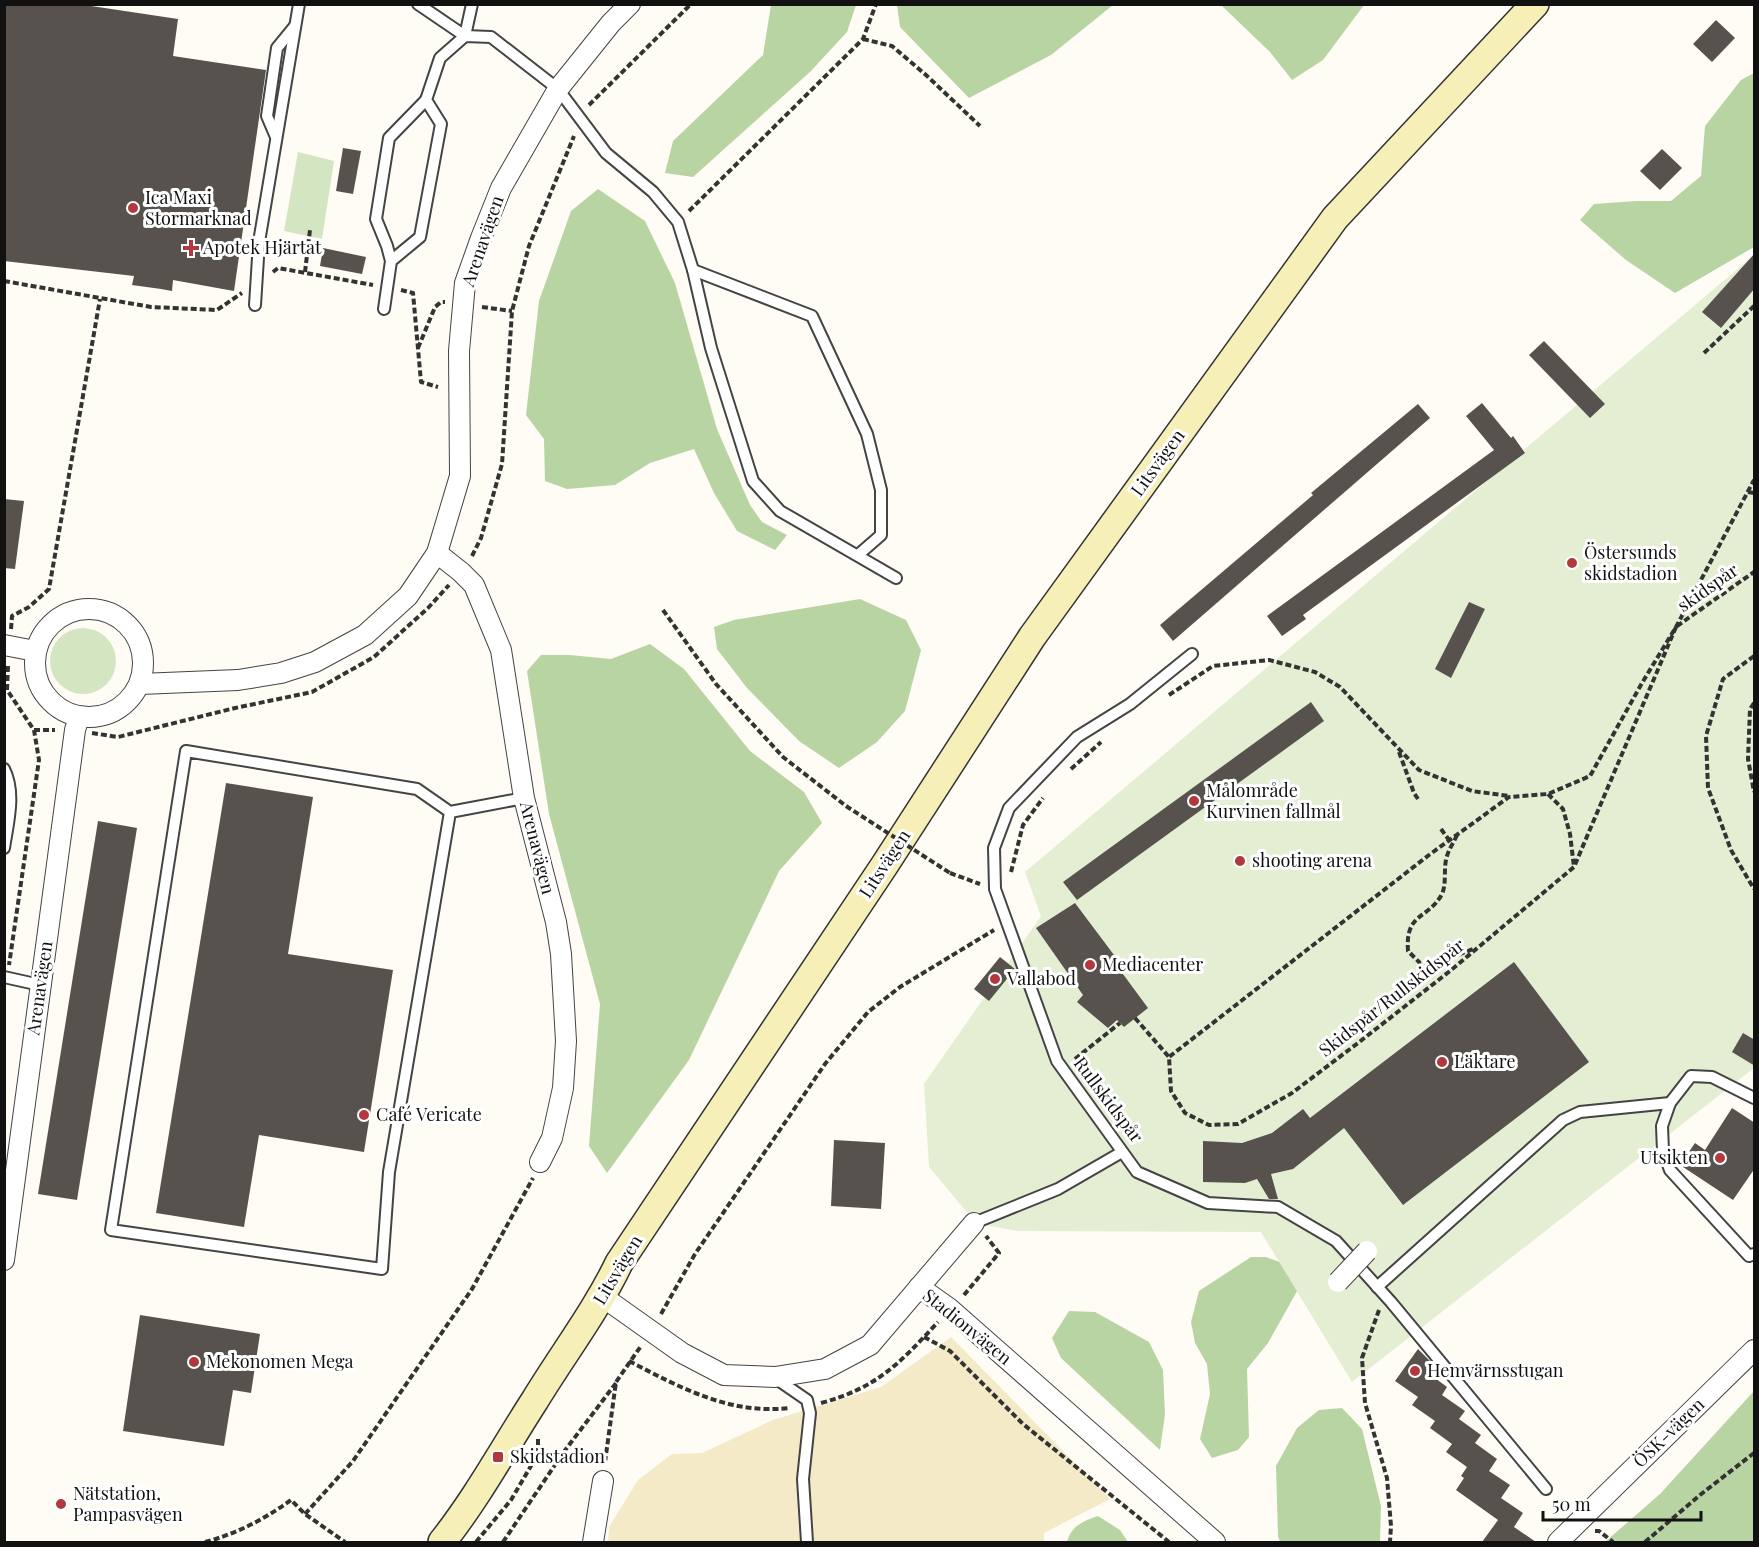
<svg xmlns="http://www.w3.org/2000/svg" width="1759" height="1547" font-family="'Playfair Display',serif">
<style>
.green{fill:#d4e5c2}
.forest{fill:#b9d4a3}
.sand{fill:#f4eac7}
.pitch{fill:#e4eed2}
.building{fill:#58524e}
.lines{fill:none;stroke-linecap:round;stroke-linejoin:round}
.lane-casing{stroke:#444;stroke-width:14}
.street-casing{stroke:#444;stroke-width:22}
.secondary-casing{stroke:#333;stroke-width:30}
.path{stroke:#333;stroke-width:4;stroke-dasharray:6 3;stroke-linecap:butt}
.lane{stroke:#fff;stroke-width:10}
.street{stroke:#fff;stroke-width:20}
.secondary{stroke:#f6efb8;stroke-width:27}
.street-bridge-casing{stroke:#444;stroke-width:22;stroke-linecap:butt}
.path-bridge{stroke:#333;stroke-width:4;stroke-dasharray:6 3;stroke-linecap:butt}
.street-bridge{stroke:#fff;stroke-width:20}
.poi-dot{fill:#b1383d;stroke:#fff;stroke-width:2}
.labels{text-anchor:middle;stroke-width:6;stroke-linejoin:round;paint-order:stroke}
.poi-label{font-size:18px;fill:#111;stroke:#fff;text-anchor:start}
.street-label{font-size:18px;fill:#111;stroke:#fff}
</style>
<rect width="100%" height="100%" fill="#fefcf5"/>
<g class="green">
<path d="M 298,152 L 334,161 L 322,239 L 284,231 Z"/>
<circle cx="83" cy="661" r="33"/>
</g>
<g class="forest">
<path d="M 771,5 L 856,5 L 847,32 L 810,72 L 693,177 L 665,173 L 673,141 L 763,55 Z"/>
<path d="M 897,5 L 897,4 L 1113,5 L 1051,55 L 969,98 L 900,27 Z"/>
<path d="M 1221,5 L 1364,5 L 1323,60 L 1292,80 L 1270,52 Z"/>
<path d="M 1754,73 L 1754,247 L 1675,293 L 1626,260 L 1580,220 L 1594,204 L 1636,201 L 1671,201 L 1701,176 L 1705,126 L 1741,80 Z"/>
<path d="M 598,189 L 645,221 L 675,283 L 717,429 L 750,505 L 762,522 L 787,535 L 775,550 L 737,531 L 714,493 L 694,449 L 650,463 L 615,485 L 567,489 L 545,481 L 544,439 L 526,415 L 539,301 L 571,211 Z"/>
<path d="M 860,599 L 906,620 L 921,650 L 905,711 L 877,742 L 839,768 L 799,741 L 747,688 L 717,649 L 714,627 L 734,620 Z"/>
<path d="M 650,644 L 684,669 L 750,751 L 804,792 L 822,823 L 779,871 L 689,1060 L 607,1173 L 589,1146 L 600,1004 L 549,814 L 527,671 L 541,655 L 570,655 L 611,659 Z"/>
<path d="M 1251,1257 L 1266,1257 L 1291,1266 L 1301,1284 L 1268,1343 L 1247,1369 L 1249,1437 L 1238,1450 L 1212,1458 L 1200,1439 L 1210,1394 L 1207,1364 L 1195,1343 L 1191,1322 L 1199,1291 Z"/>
<path d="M 1069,1311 L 1095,1312 L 1149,1342 L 1163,1370 L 1165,1414 L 1160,1450 L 1061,1358 L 1052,1338 Z"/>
<path d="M 1754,1391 L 1754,1542 L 1605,1542 L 1660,1494 Z"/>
<path d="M 1342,1408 L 1362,1429 L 1381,1506 L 1380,1542 L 1280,1542 L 1278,1536 L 1276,1466 L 1297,1428 L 1319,1410 Z"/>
<path d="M 1098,1516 L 1120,1530 L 1128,1542 L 1067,1542 C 1071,1526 1083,1521 1098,1516 Z"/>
</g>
<path class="sand" d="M 951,1337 L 1110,1499 L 1044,1533 L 1044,1542 L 608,1542 L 609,1527 L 638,1480 L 672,1454 L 702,1453 L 773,1420 L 881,1387 Z"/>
<path class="pitch" d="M 1754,255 L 1754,1068 L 1352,1382 L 1261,1232 L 1017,1231 L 976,1223 L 929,1167 L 924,1084 L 1041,916 L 1025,872 Z"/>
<g class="building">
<path d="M 4,4 L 78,4 L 178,19 L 173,56 L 266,70 L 234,291 L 173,280 L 172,291 L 161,289 L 132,285 L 134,276 L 4,261 Z"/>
<path d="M 1716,20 L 1735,38 L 1712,62 L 1693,44 Z"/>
<path d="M 343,148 L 361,151 L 353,194 L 336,191 Z"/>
<path d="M 1662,149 L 1682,168 L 1660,190 L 1640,171 Z"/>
<path d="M 323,248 L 366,257 L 362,274 L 320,266 Z"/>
<path d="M 1755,253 L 1755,288 L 1721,328 L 1702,312 Z"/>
<path d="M 1544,341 L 1605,404 L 1590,418 L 1529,355 Z"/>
<path d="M 1482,403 L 1511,438 L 1513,436 L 1525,453 L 1303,615 L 1306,619 L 1282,636 L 1267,616 L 1494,450 L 1466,416 Z"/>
<path d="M 1418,404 L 1430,418 L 1173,641 L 1160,625 L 1313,495 L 1311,493 Z"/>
<path d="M 4,499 L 24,501 L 15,569 L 4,568 Z"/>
<path d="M 1469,602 L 1485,609 L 1451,678 L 1435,669 Z"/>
<path d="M 1311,702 L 1324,721 L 1077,900 L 1063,882 Z"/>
<path d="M 226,783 L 313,797 L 288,954 L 393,970 L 364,1152 L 259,1135 L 244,1227 L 156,1213 Z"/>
<path d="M 98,821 L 137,828 L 77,1200 L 38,1194 Z"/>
<path d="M 1075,903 L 1120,963 L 1117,966 L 1148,1008 L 1124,1027 L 1117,1020 L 1108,1028 L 1077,1002 L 1083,995 L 1036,928 Z"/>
<path d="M 1000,957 L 1015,969 L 989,1001 L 974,989 Z"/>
<path d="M 1514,962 L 1589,1062 L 1403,1205 L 1344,1128 L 1293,1169 L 1271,1174 L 1278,1199 L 1269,1199 L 1257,1179 L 1245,1183 L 1203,1182 L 1203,1141 L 1242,1143 L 1272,1133 L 1303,1109 L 1310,1118 Z"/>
<path d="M 1743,1033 L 1755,1040 L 1755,1066 L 1732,1052 Z"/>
<path d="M 1732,1108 L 1755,1123 L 1755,1168 L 1733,1200 L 1680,1165 L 1695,1143 L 1705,1150 Z"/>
<path d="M 834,1140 L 885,1143 L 881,1209 L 831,1206 Z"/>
<path d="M 140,1315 L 260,1334 L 251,1393 L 233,1390 L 224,1446 L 123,1431 Z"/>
<path d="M 1418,1349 L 1433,1364 L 1427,1372 L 1447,1387 L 1442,1395 L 1465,1411 L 1459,1419 L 1481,1435 L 1475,1443 L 1497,1459 L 1489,1471 L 1510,1485 L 1501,1498 L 1523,1513 L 1514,1527 L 1536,1542 L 1482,1542 L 1498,1520 L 1456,1490 L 1464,1478 L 1461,1476 L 1467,1467 L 1446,1452 L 1452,1444 L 1430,1428 L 1435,1421 L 1412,1405 L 1418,1397 L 1395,1381 Z"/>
</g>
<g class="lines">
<g class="lane-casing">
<g id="lane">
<path d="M 418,4 L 465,36 L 472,4"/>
<path d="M 276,137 L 267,116 L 277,48 L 295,26"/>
<path d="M 391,261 L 387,246 L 376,219 L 389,138 L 426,100"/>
<path d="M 693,270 L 812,316 L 867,434 L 881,490 L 881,535 L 858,555"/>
<path d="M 255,305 L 259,242 L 299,4"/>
<path d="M 384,309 L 391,261 L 420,237 L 441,124 L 426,100 L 440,58 L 465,36 L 491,37 L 558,89 L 606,153 L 653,192 L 678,222 L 693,270 L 711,348 L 753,481 L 780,511 L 896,578"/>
<path d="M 1192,654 L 1130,704 L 1077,737 L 1009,808 L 994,848 L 995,889 L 1057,1061 L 1137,1172 L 1208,1203 L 1278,1207 L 1336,1241 L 1391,1302 L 1546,1489"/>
<path d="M 4,769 C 16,793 8,822 4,848"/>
<path d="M 450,812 L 417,789 L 186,751 L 111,1230 L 382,1269 L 389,1172 L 450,812 L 524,798"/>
<path d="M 4,977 L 40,985"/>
<path d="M 1754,1098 L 1712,1077 L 1691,1076 L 1670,1103 L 1662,1126 L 1663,1151 L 1670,1170 L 1749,1256 L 1754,1254"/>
<path d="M 974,1223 L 1058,1189 L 1122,1152"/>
<path d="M 1377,1287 L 1563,1120 L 1580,1112 L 1670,1103"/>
<path d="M 775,1378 L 807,1400 L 810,1413 L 803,1479 L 807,1542"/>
</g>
</g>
<g class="street-casing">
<g id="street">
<path d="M 437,553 L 461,572 L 474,585 L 501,650 L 524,798 L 556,922 L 561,954 L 566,1041 L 563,1088 L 552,1138 L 540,1162"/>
<circle cx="89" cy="663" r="54"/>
<path d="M 4,645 L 35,651"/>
<path d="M 140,684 L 238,680 L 281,673 L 315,662 L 365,635 L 408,596 L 437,553 L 460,476 L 459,351 L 465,283 L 481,238 L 501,188 L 558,89 L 611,23 L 630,4"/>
<path d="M 4,1260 L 75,730 L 79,717"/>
<path d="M 919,1287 L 950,1309 L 1215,1542"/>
<path d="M 603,1297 L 682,1353 L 724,1375 L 775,1377 L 825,1369 L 870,1345 L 974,1223"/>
<path d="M 593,1542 L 603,1481"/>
<path d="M 1558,1542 L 1754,1350"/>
</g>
</g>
<g class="secondary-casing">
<path id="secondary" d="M 442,1542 C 477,1498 504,1448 535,1400 C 563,1354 596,1311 619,1263 L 884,866 L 1032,637 L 1335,218 L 1535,4"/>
</g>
<g class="path">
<path d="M 863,39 L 892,46 L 926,75 L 980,126"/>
<path d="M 589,105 L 691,4"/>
<path d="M 689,211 L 863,39 L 876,4"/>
<path d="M 273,272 L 278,268 L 373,285"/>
<path d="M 305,272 L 310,230"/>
<path d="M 4,281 L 151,307 L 217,310 L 242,293"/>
<path d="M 401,290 L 413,293 L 421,382 L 438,387"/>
<path d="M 482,307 L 512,311"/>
<path d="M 418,348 L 435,307 L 441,302 L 445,302"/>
<path d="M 1704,353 L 1754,306"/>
<path d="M 1748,492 L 1754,493"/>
<path d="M 472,556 L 481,538 L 502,464 L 512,311 L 529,246 L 574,136"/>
<path d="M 663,610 L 716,684 L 783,757 L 846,806"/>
<path d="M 1677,626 L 1754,572"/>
<path d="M 1676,627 L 1574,867 L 1450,971 L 1358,1043 L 1292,1093 L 1238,1124 L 1209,1125 L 1185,1113 L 1171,1091 L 1169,1057 L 1429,855 L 1509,797 L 1548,794 L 1590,776 L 1642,683 L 1676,627 L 1754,480"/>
<path d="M 11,629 L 12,616 L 29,607 L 49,589 L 100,299"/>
<path d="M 1754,656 L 1723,679 L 1706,736 L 1708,788 L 1731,850 L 1754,889"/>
<path d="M 8,666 L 7,690 L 34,730 L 39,760 L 9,965"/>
<path d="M 1169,695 L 1213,666 L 1269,660 L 1315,672 L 1340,687 L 1419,770 L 1472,791 L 1509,796"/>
<path d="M 1754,703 L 1750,709 L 1748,759 L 1754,792"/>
<path d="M 34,730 L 55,730"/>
<path d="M 92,733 L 118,737 L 235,708 L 312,692 L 374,657 L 428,608 L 449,585"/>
<path d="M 1399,752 L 1414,793 L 1418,799"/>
<path d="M 1071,769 L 1101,742"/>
<path d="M 1548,794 L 1563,809 L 1570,834 L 1574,867"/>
<path d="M 1441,829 L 1449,840"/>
<path d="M 1457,835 C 1454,842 1449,849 1447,856 C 1443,868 1447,883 1442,894 C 1428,920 1405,912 1408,951 L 1420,963 L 1440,962 L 1473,949"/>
<path d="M 1011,872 L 1023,825 L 1043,798"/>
<path d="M 950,873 L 980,884"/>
<path d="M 1135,1018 L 1169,1057"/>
<path d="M 1075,1059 L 1120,1023"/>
<path d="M 964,1295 L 999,1253 L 986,1236"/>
<path d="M 1379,1310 L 1362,1358 L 1365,1403 L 1387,1478 L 1391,1526 L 1390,1542"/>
<path d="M 661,1314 L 695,1254 L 825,1064 L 868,1012 L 900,987 L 994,930"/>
<path d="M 924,1337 L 950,1351 L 1023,1424 L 1169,1542"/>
<path d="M 629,1361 C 681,1388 730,1415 790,1408"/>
<path d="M 821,1403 C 877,1388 900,1363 938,1322"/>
<path d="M 605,1462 L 616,1382 L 641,1346"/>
<path d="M 305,1514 L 353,1461 L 472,1289 L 533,1178"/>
<path d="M 1595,1531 L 1599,1531 L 1613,1542"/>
<path d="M 205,1542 C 236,1534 265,1519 291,1500 L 305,1514 L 345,1542"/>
<path d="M 476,1542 L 511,1500 L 538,1454 L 538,1439"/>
<path d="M 503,1542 L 563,1453 L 616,1383"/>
<path d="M 1645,1542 L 1700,1495 L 1754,1453"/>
</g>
<use href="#lane" class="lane"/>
<use href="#street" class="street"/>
<use href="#secondary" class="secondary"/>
<g class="street-bridge-casing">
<path id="street-bridge" d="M 1338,1282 L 1367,1251"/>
</g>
<path class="path-bridge" d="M 846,806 L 950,873"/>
<use href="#street-bridge" class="street-bridge"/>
</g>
<g class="poi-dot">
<circle cx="133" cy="208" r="6"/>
<path d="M188 239h6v6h6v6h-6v6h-6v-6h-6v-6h6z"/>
<circle cx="1572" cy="563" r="6"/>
<circle cx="1194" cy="801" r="6"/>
<circle cx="1240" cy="861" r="6"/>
<circle cx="1090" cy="965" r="6"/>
<circle cx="995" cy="979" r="6"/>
<circle cx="1442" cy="1062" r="6"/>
<circle cx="364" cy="1115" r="6"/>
<circle cx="1720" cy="1158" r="6"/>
<circle cx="194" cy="1362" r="6"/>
<circle cx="1415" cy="1371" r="6"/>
<rect x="492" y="1451" width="12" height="12" rx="3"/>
<circle cx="61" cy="1504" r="6"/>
</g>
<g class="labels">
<g class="poi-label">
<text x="145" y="204">Ica Maxi<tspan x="145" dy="21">Stormarknad</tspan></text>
<text x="203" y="254">Apotek Hjärtat</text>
<text x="1584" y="559">Östersunds<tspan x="1584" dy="21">skidstadion</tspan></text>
<text x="1206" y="797">Målområde<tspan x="1206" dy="21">Kurvinen fallmål</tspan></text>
<text x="1252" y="867">shooting arena</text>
<text x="1102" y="971">Mediacenter</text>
<text x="1007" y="985">Vallabod</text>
<text x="1454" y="1068">Läktare</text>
<text x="376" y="1121">Café Vericate</text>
<text x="1708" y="1164" text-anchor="end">Utsikten</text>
<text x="206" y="1368">Mekonomen Mega</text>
<text x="1427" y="1377">Hemvärnsstugan</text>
<text x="510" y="1463">Skidstadion</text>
<text x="73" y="1500">Nätstation,<tspan x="73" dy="21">Pampasvägen</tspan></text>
</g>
<g class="street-label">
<text transform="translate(483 241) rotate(-71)" y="6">Arenavägen</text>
<text transform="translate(1158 463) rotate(-54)" y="6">Litsvägen</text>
<text transform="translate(1708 588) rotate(-35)" y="6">skidspår</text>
<text transform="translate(537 848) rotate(76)" y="6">Arenavägen</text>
<text transform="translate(885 864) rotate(-57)" y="6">Litsvägen</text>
<text transform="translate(40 988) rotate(-82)" y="6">Arenavägen</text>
<text transform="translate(1392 998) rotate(-38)" y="6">Skidspår/Rullskidspår</text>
<text transform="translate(1108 1100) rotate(53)" y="6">Rullskidspår</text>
<text transform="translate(618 1270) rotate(-59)" y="6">Litsvägen</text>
<text transform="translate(967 1327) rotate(39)" y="6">Stadionvägen</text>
<text transform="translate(1669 1433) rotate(-44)" y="6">ÖSK-vägen</text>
</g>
</g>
<rect width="1759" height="1547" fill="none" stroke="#111111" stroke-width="12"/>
<path d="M1543 1511v9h158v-9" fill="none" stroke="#111111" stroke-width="3"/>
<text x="1552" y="1511" font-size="18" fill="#111111" stroke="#ffffff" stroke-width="4.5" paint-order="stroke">50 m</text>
</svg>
